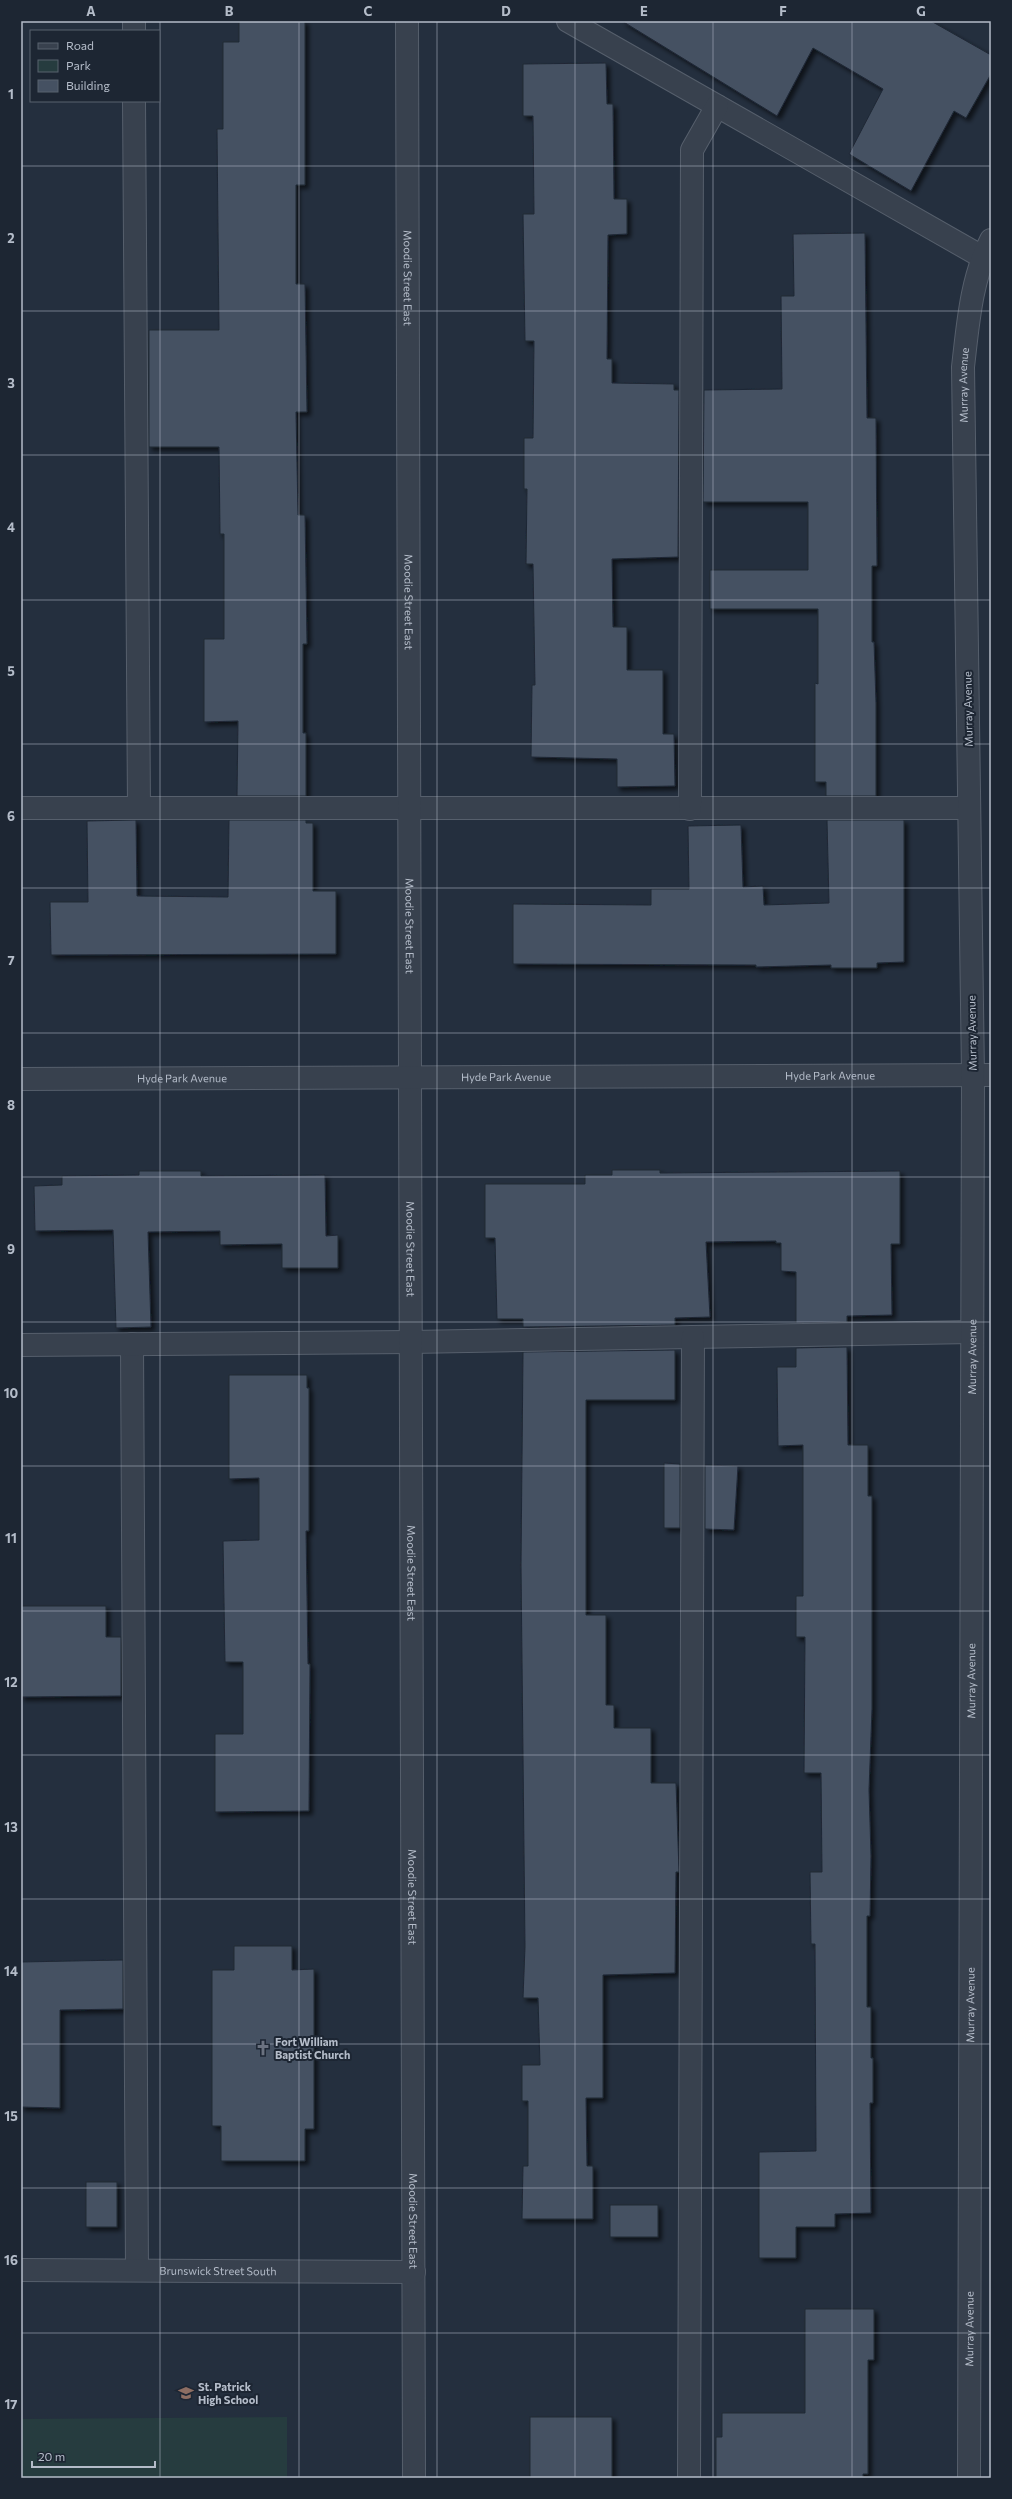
<svg xmlns="http://www.w3.org/2000/svg" width="1012" height="2499" font-family="Commissioner,sans-serif">
<style>
.green{fill:#263c3f}
.building{fill:#455162;stroke:#1f2835;filter:url(#shadow)}
.lines{fill:none;stroke-linecap:round;stroke-linejoin:round}
.lane-casing{stroke:#565f6c;stroke-width:24}
.street-casing{stroke:#565f6c;stroke-width:24}
.lane{stroke:#38414e;stroke-width:22}
.street{stroke:#38414e;stroke-width:22}
.grid{fill:none;stroke:#b4bcc9;stroke-width:1;stroke-opacity:0.55}
.labels{text-anchor:middle;stroke-width:4;stroke-linejoin:round;paint-order:stroke}
.street-label{font-size:11px;fill:#b4bcc9;stroke:#1d2633}
.poi-label{font-size:11px;font-weight:bold;fill:#b4bcc9;stroke:#1d2633;text-anchor:start}
.neatline{fill:none;stroke:#b4bcc9;stroke-width:1.5}
.grid-label{font-size:13px;text-anchor:middle;font-weight:bold;fill:#b4bcc9}
</style>
<defs>
<filter id="shadow"><feDropShadow dx="3.5" dy="3.5" stdDeviation="2" flood-color="#0009"/></filter>
</defs>
<rect width="100%" height="100%" fill="#242f3e"/>
<path class="green" d="M 287,2417 L 287,2478 L 21,2478 L 21,2419 Z"/>
<g class="building">
<path d="M 239,21 L 305,21 L 305,185 L 296,185 L 296,284 L 305,284 L 307,412 L 296,412 L 298,515 L 305,515 L 307,644 L 303,644 L 303,733 L 306,733 L 306,796 L 237,796 L 238,721 L 204,722 L 204,639 L 224,639 L 224,534 L 220,534 L 219,447 L 149,447 L 149,330 L 219,330 L 217,129 L 223,129 L 223,42 L 239,42 Z"/>
<path d="M 622,21 L 931,21 L 991,55 L 991,74 L 966,118 L 954,111 L 911,191 L 849,154 L 883,89 L 813,48 L 777,116 Z"/>
<path d="M 606,63 L 607,104 L 613,104 L 614,199 L 627,199 L 627,234 L 608,235 L 607,359 L 612,359 L 612,383 L 674,384 L 674,390 L 679,390 L 678,557 L 612,559 L 613,627 L 627,627 L 627,670 L 663,670 L 663,734 L 674,734 L 675,786 L 617,787 L 617,759 L 531,757 L 532,685 L 535,685 L 533,564 L 526,564 L 527,489 L 524,489 L 524,438 L 533,438 L 534,341 L 525,341 L 523,214 L 534,214 L 533,116 L 523,116 L 523,64 Z"/>
<path d="M 865,233 L 867,418 L 876,418 L 877,566 L 872,566 L 872,642 L 874,642 L 876,703 L 876,796 L 826,796 L 826,782 L 815,782 L 815,683 L 818,684 L 818,609 L 710,609 L 710,570 L 808,570 L 808,502 L 703,502 L 704,390 L 782,389 L 781,296 L 794,296 L 793,234 Z"/>
<path d="M 136,820 L 137,896 L 228,897 L 229,820 L 306,820 L 306,823 L 313,823 L 313,891 L 336,891 L 336,954 L 51,955 L 50,902 L 88,902 L 87,821 Z"/>
<path d="M 827,820 L 904,820 L 904,962 L 877,963 L 877,968 L 831,968 L 831,965 L 756,967 L 756,965 L 513,964 L 513,904 L 651,905 L 651,889 L 689,889 L 688,826 L 741,825 L 743,887 L 763,886 L 764,905 L 829,903 Z"/>
<path d="M 612,1170 L 660,1170 L 660,1173 L 900,1171 L 900,1244 L 891,1244 L 892,1315 L 847,1316 L 847,1322 L 796,1323 L 796,1272 L 781,1271 L 781,1243 L 776,1243 L 776,1241 L 706,1242 L 710,1317 L 675,1318 L 675,1325 L 523,1327 L 523,1319 L 497,1319 L 495,1238 L 485,1238 L 485,1184 L 585,1184 L 585,1175 L 612,1175 Z"/>
<path d="M 139,1171 L 201,1171 L 201,1176 L 325,1175 L 326,1236 L 338,1235 L 338,1268 L 282,1268 L 282,1244 L 220,1245 L 220,1231 L 148,1232 L 151,1327 L 116,1328 L 113,1230 L 35,1231 L 34,1186 L 62,1185 L 62,1176 L 139,1175 Z"/>
<path d="M 847,1347 L 848,1445 L 868,1445 L 868,1496 L 872,1496 L 872,1709 L 869,1790 L 871,1856 L 870,1916 L 867,1916 L 867,2007 L 871,2007 L 871,2058 L 873,2058 L 873,2103 L 870,2103 L 871,2213 L 835,2214 L 835,2227 L 796,2227 L 796,2258 L 759,2258 L 759,2152 L 816,2151 L 815,1944 L 811,1944 L 810,1872 L 822,1872 L 821,1773 L 804,1773 L 805,1637 L 796,1637 L 796,1596 L 803,1596 L 803,1445 L 778,1446 L 777,1367 L 796,1367 L 796,1348 Z"/>
<path d="M 675,1350 L 675,1400 L 586,1400 L 586,1615 L 606,1615 L 606,1705 L 614,1705 L 614,1728 L 651,1728 L 651,1783 L 676,1783 L 679,1872 L 676,1872 L 675,1973 L 603,1975 L 603,2098 L 586,2098 L 587,2166 L 593,2166 L 593,2219 L 522,2219 L 523,2166 L 528,2166 L 528,2101 L 522,2101 L 522,2065 L 540,2065 L 538,1998 L 523,1998 L 525,1947 L 521,1565 L 523,1352 Z"/>
<path d="M 229,1375 L 307,1375 L 307,1388 L 309,1388 L 309,1531 L 306,1531 L 308,1664 L 310,1664 L 309,1811 L 215,1812 L 215,1734 L 243,1734 L 243,1662 L 225,1662 L 223,1541 L 259,1540 L 259,1478 L 229,1479 Z"/>
<path d="M 664,1463 L 680,1464 L 680,1528 L 664,1528 Z"/>
<path d="M 705,1465 L 738,1466 L 734,1530 L 705,1529 Z"/>
<path d="M 21,1606 L 106,1606 L 106,1637 L 121,1637 L 121,1696 L 21,1697 Z"/>
<path d="M 234,1946 L 292,1946 L 292,1970 L 314,1969 L 314,2129 L 305,2129 L 305,2161 L 221,2161 L 221,2126 L 212,2126 L 212,1970 L 234,1970 Z"/>
<path d="M 123,1960 L 123,2009 L 60,2010 L 60,2108 L 21,2107 L 21,1962 Z"/>
<rect x="86" y="2182" width="31" height="45"/>
<rect x="610" y="2205" width="48" height="32"/>
<path d="M 805,2309 L 874,2309 L 874,2360 L 868,2360 L 868,2474 L 863,2474 L 863,2478 L 716,2478 L 716,2437 L 722,2437 L 722,2413 L 805,2413 Z"/>
<rect x="530" y="2417" width="82" height="61"/>
</g>
<g class="lines">
<g class="lane-casing">
<g id="lane">
<path d="M 134,21 L 134,31"/>
<path d="M 568,21 L 991,262"/>
<path d="M 134,101 L 139,808"/>
<path d="M 21,808 L 969,808"/>
<path d="M 690,809 L 692,150 L 717,106"/>
<path d="M 132,1344 L 137,2270"/>
<path d="M 21,1345 L 411,1342 L 972,1332"/>
<path d="M 689,2478 L 693,1337"/>
</g>
</g>
<g class="street-casing">
<g id="street">
<path id="s1" d="M 407,21 L 414,2478"/>
<path id="s2" d="M 21,1079 L 991,1075"/>
<path id="s3" d="M 21,2270 L 414,2272"/>
<path id="s4" d="M 969,2478 L 973,1075 L 963,367 C 968,324 971,279 991,240"/>
</g>
</g>
<use href="#lane" class="lane"/>
<use href="#street" class="street"/>
</g>
<path class="grid" d="M 160,21 L 160,2478M 299,21 L 299,2478M 437,21 L 437,2478M 575,21 L 575,2478M 713,21 L 713,2478M 852,21 L 852,2478M 21,166 L 991,166M 21,311 L 991,311M 21,455 L 991,455M 21,600 L 991,600M 21,744 L 991,744M 21,888 L 991,888M 21,1033 L 991,1033M 21,1177 L 991,1177M 21,1322 L 991,1322M 21,1466 L 991,1466M 21,1611 L 991,1611M 21,1755 L 991,1755M 21,1899 L 991,1899M 21,2044 L 991,2044M 21,2188 L 991,2188M 21,2333 L 991,2333"/>
<defs>
<g id="church-bare" transform="scale(1.2)"><path d="M-1.2-6h2.4v3.5h3.3v2.4h-3.3V6h-2.4V-.1h-3.3v-2.4h3.3Z" fill="#6b7280" stroke="#1d2633" stroke-width="2.5" paint-order="stroke"/></g>
<g id="school-bare" transform="scale(1.2)"><path d="M0-5L7-2L0 1L-7-2ZM-4 1L0 2.5L4 1V4Q0 6-4 4Z" fill="#8d6e63" stroke="#1d2633" stroke-width="2.5" paint-order="stroke"/></g>
</defs>
<g fill-rule="evenodd">
<use href="#church-bare" x="263" y="2048"/>
<use href="#school-bare" x="186" y="2393"/>
</g>
<g class="labels">
<g class="street-label">
<text dy="4" stroke="none"><textPath href="#s1" startOffset="257">Moodie Street East</textPath></text>
<text dy="4" stroke="none"><textPath href="#s4" startOffset="2093">Murray Avenue</textPath></text>
<text dy="4" stroke="none"><textPath href="#s1" startOffset="581">Moodie Street East</textPath></text>
<text transform="translate(968 709) rotate(-91)" y="4">Murray Avenue</text>
<text dy="4" stroke="none"><textPath href="#s1" startOffset="905">Moodie Street East</textPath></text>
<text transform="translate(972 1033) rotate(-91)" y="4">Murray Avenue</text>
<text dy="4" stroke="none"><textPath href="#s2" startOffset="809">Hyde Park Avenue</textPath></text>
<text dy="4" stroke="none"><textPath href="#s2" startOffset="485">Hyde Park Avenue</textPath></text>
<text dy="4" stroke="none"><textPath href="#s2" startOffset="161">Hyde Park Avenue</textPath></text>
<text dy="4" stroke="none"><textPath href="#s1" startOffset="1228">Moodie Street East</textPath></text>
<text dy="4" stroke="none"><textPath href="#s4" startOffset="1121">Murray Avenue</textPath></text>
<text dy="4" stroke="none"><textPath href="#s1" startOffset="1552">Moodie Street East</textPath></text>
<text dy="4" stroke="none"><textPath href="#s4" startOffset="797">Murray Avenue</textPath></text>
<text dy="4" stroke="none"><textPath href="#s1" startOffset="1876">Moodie Street East</textPath></text>
<text dy="4" stroke="none"><textPath href="#s4" startOffset="473">Murray Avenue</textPath></text>
<text dy="4" stroke="none"><textPath href="#s1" startOffset="2200">Moodie Street East</textPath></text>
<text dy="4" stroke="none"><textPath href="#s3" startOffset="197">Brunswick Street South</textPath></text>
<text dy="4" stroke="none"><textPath href="#s4" startOffset="149">Murray Avenue</textPath></text>
</g>
<g class="poi-label">
<text x="275" y="2046">Fort William<tspan x="275" dy="13">Baptist Church</tspan></text>
<text x="198" y="2391">St. Patrick<tspan x="198" dy="13">High School</tspan></text>
</g>
</g>
<rect width="1012" height="2499" fill="none" stroke="#1d2633" stroke-width="44"/>
<rect x="30" y="30" width="130" height="72" fill="#1d2633" stroke="#59626f"/>
<rect x="38" y="43" width="20" height="6" fill="#38414e" stroke="#59626f"/>
<text x="66" y="50" font-size="12" fill="#b4bcc9">Road</text>
<rect x="38" y="60" width="20" height="12" fill="#263c3f" stroke="#59626f"/>
<text x="66" y="70" font-size="12" fill="#b4bcc9">Park</text>
<rect x="38" y="80" width="20" height="12" fill="#455162" stroke="#59626f"/>
<text x="66" y="90" font-size="12" fill="#b4bcc9">Building</text>
<path d="M32 2461v6h123v-6" fill="none" stroke="#b4bcc9" stroke-width="2"/>
<text x="38" y="2461" font-size="12" fill="#b4bcc9" stroke="#1d2633" stroke-width="3" paint-order="stroke">20 m</text>
<rect x="22" y="22" width="968" height="2455" class="neatline"/>
<g class="grid-label">
<text x="91" y="16">A</text>
<text x="229" y="16">B</text>
<text x="368" y="16">C</text>
<text x="506" y="16">D</text>
<text x="644" y="16">E</text>
<text x="783" y="16">F</text>
<text x="921" y="16">G</text>
<text x="11" y="99">1</text>
<text x="11" y="243">2</text>
<text x="11" y="388">3</text>
<text x="11" y="532">4</text>
<text x="11" y="676">5</text>
<text x="11" y="821">6</text>
<text x="11" y="965">7</text>
<text x="11" y="1110">8</text>
<text x="11" y="1254">9</text>
<text x="11" y="1398">10</text>
<text x="11" y="1543">11</text>
<text x="11" y="1687">12</text>
<text x="11" y="1832">13</text>
<text x="11" y="1976">14</text>
<text x="11" y="2121">15</text>
<text x="11" y="2265">16</text>
<text x="11" y="2409">17</text>
</g>
</svg>
